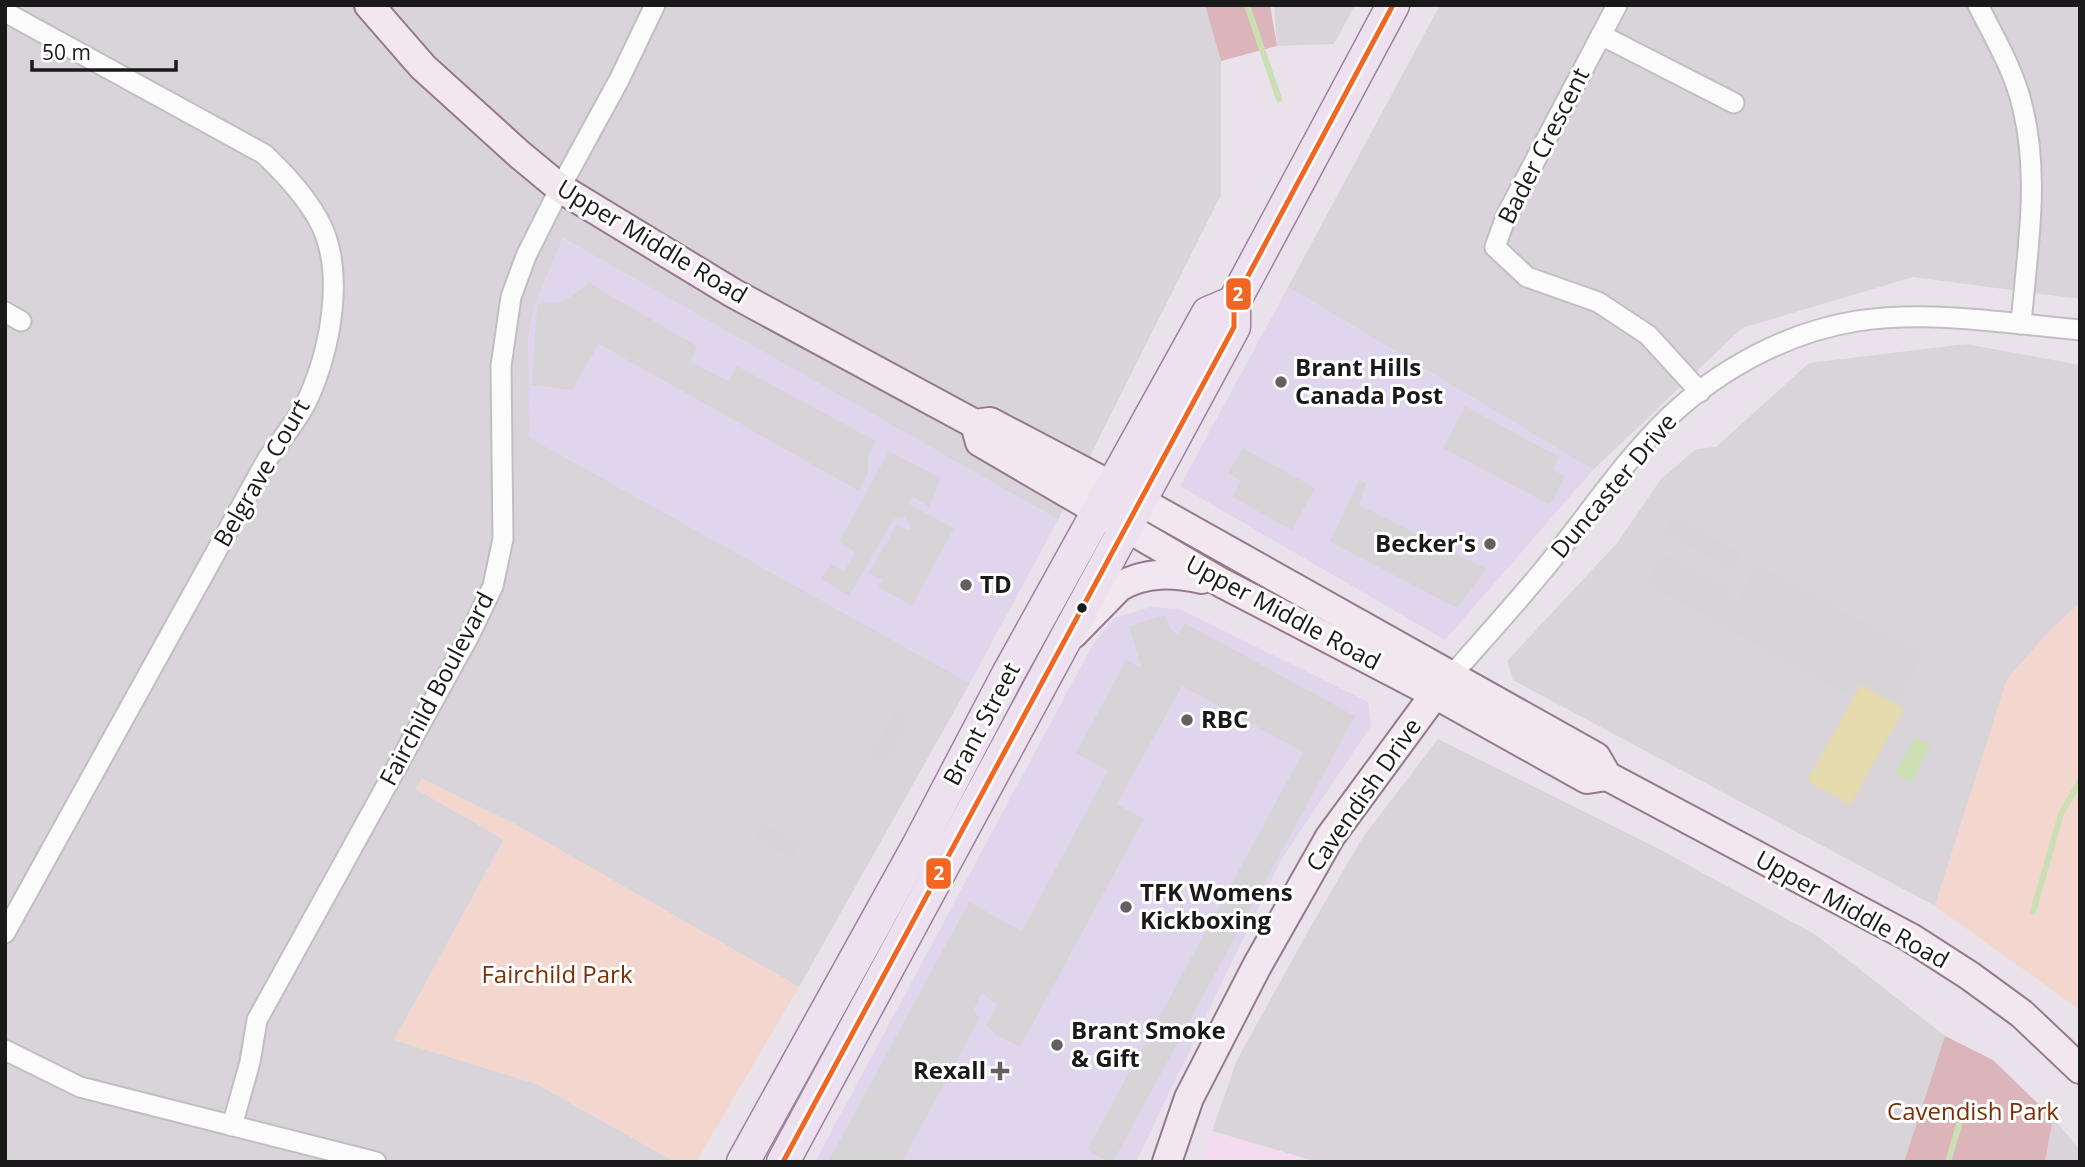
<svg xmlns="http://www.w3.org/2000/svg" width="2085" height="1167" font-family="'Open Sans',sans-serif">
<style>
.residential{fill:#d8d4d9}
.commercial{fill:#dfd6ed}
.education{fill:#f5dbf0}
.forest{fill:#dbb5ba}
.park{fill:#f3d7ce}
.pitch{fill:#e5daab}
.parking{fill:#d7d4d8}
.water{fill:#cbdfb3}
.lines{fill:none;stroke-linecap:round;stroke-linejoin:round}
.stream{stroke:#cbdfb3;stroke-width:6}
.street-casing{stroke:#c1bec2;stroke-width:23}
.secondary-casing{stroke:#947a8c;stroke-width:32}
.primary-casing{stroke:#9d809f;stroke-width:35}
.street{stroke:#fcfbfc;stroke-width:19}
.secondary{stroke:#f2e7ef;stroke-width:28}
.primary{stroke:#ede1f0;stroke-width:32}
.bus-1-casing{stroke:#fff;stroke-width:10}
.bus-1{stroke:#f26522;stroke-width:5}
.poi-dot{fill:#626063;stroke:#fff;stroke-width:2.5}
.bus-dot{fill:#1a1a1a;stroke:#fff;stroke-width:2.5}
.labels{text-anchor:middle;stroke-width:6;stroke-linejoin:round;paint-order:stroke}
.street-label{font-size:24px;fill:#1a1a1a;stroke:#fff}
.poi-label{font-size:24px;font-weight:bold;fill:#1a1a1a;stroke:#fff;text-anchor:start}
.park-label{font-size:24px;fill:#7c2e05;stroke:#fff}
.line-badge{stroke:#fff;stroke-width:2.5}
.badge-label{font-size:19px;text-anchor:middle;font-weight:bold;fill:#fff}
</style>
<rect width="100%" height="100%" fill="#e9e2ea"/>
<g class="residential">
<path d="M 5,5 L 1205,5 L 1221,61 L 1221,195 L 1058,520 L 563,238 L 535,304 L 529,437 L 970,683 L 799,987 L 513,823 L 422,779 L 416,789 L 504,839 L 395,1040 L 537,1084 L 675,1162 L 5,1162 Z"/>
<path d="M 1274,5 L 1355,5 L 1334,44 L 1277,46 Z"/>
<path d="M 1440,5 L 2080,5 L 2080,299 L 1913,277 L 1742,328 L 1593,470 L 1288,287 Z"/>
<path d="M 1966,344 L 2080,365 L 2080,603 L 2051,629 L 2007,680 L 1935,906 L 1513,680 L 1507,661 L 1618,542 L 1661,479 L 1696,449 L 1716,447 L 1809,363 Z"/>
<path d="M 1438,739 L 1661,850 L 1816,935 L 1945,1036 L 1904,1162 L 1317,1162 L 1212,1131 L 1237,1060 L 1311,926 L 1363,837 Z"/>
<path d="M 2053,1118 L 2080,1150 L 2080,1162 L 2045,1162 Z"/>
</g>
<g class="commercial">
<path d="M 563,238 L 1058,520 L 970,683 L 529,437 L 528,335 L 535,304 Z"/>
<path d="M 1288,287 L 1593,470 L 1445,640 L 1180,486 Z"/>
<path d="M 1151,607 L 1180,609 L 1368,702 L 1371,726 L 1281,860 L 1136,1162 L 815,1162 L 1093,644 L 1114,618 Z"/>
</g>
<path class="education" d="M 1212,1131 L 1317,1162 L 1203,1162 Z"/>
<g class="forest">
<path d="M 1205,5 L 1270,5 L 1277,46 L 1221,61 Z"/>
<path d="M 1945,1036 L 1993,1060 L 2053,1118 L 2045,1162 L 1904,1162 Z"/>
</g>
<g class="park">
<path d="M 2080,603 L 2080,1010 L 1935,906 L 2007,679 L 2051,629 Z"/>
<path d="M 422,779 L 513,823 L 799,987 L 696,1162 L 675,1162 L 537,1084 L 394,1040 L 504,840 L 416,789 Z"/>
</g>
<path class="pitch" d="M 1861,685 L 1904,709 L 1850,805 L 1807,781 Z"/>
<g class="parking">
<path d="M 589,283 L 697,346 L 691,362 L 728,381 L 737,366 L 876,441 L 868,456 L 868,473 L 859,491 L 599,344 L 572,390 L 532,385 L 537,304 L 559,302 L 570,297 Z"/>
<path d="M 1465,406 L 1559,457 L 1553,470 L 1565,476 L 1550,505 L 1443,448 Z"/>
<path d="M 1243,448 L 1315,488 L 1292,530 L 1232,497 L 1241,481 L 1228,473 Z"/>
<path d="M 889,451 L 941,478 L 929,507 L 912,496 L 909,504 L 954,528 L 912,606 L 878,587 L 883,580 L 869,573 L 897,524 L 904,529 L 910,530 L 910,523 L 904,517 L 894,519 L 849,596 L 821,579 L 831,564 L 844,572 L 855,552 L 839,542 Z"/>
<path d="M 1359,480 L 1366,483 L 1359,505 L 1487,569 L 1457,608 L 1330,542 Z"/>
<path d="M 1672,515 L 1741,554 L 1732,570 L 1664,531 Z"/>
<path d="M 1661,553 L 1731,590 L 1725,603 L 1738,600 L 1756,564 L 1923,655 L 1897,701 L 1858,679 L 1848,695 L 1646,583 Z"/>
<path d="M 1166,615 L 1171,630 L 1178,634 L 1185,623 L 1355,716 L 1113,1162 L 1109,1162 L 1087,1150 L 1303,752 L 1182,686 L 1117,804 L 1144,819 L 1020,1047 L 996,1035 L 986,1025 L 997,1005 L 982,993 L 973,1011 L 980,1018 L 902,1162 L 828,1162 L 969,902 L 1022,931 L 1108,771 L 1076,753 L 1126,660 L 1141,667 L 1129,626 Z"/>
<path d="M 895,712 L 909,719 L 884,764 L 871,756 Z"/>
<path d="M 763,823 L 800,845 L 793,859 L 755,837 Z"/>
</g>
<path class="water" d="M 1915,737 L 1931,745 L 1911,782 L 1895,774 Z"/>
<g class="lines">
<g class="stream">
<path d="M 1247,5 L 1279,99"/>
<path d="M 2033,912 L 2061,814 L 2080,781"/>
<path d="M 1948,1162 L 1964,1108"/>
</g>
<g class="street-casing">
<g id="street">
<path d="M 1617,5 L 1507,214 L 1495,247 L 1527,277 L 1598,302 L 1648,335 L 1700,392"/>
<path d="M 1978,5 C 1995,39 2015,72 2023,109 C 2040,179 2027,253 2021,324"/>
<path d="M 5,12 L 264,154 C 285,174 304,194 318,219 C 347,270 330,351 307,401 C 297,421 281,440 268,458 L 5,933"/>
<path d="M 1601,35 L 1734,103"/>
<path d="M 5,312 L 21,321"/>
<path d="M 1444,684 C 1478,645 1513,607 1545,568 C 1587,517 1623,461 1670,416 C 1721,368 1788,332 1857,321 C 1931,310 2006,323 2080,330"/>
<path d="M 5,1050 L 80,1087 L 376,1162"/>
<path d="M 232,1126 L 250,1062 L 257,1020 L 469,636 L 493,586 L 503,539 L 501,366 L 511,297 L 526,256 L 560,188 L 619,80 L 655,5"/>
</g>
</g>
<g class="secondary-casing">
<g id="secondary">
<path d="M 369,5 L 423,67 L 519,154 L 560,188 L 733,293 L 975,424 L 990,422 L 1140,501 L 1596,757 L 1607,776 L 1911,938 L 1970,976 L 2022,1014 L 2080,1069"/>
<path d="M 975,424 L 980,442 L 1222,583 L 1435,694 L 1587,779 L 1607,776"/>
<path d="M 1073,634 L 1119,587 C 1146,571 1173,573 1202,579"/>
<path d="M 1167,1162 L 1189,1098 L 1257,966 L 1330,837 L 1435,694"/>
</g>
</g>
<g class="primary-casing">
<g id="primary">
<path d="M 743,1162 L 918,846 L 1008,674 L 1208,313 L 1234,302"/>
<path d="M 783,1162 L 1234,327 L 1234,302 L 1393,5"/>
</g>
</g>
<use href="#street" class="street"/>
<use href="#secondary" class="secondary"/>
<use href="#primary" class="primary"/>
<g class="bus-1-casing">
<path id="bus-1" d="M 783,1162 L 1234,327 L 1234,302 L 1393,5"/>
</g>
<use href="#bus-1" class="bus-1"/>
</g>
<g class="poi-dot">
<circle cx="1281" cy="382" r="7"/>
<circle cx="1490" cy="544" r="7"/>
<circle cx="966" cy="585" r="7"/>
<circle cx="1187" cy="720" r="7"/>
<circle cx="1126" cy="907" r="7"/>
<circle cx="1057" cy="1045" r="7"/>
<path d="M996.5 1060.5h7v7h7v7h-7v7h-7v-7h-7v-7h7z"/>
</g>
<circle class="bus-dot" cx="1082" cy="608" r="6"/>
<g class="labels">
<g class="street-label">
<text transform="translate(1544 146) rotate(-63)" y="8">Bader Crescent</text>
<text transform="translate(652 242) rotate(31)" y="8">Upper Middle Road</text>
<text transform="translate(262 473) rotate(-60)" y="8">Belgrave Court</text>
<text transform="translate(1614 486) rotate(-50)" y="8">Duncaster Drive</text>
<text transform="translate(1283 613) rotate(28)" y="8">Upper Middle Road</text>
<text transform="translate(437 689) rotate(-62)" y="8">Fairchild Boulevard</text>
<text transform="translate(982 724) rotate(-62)" y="8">Brant Street</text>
<text transform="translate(1364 795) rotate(-55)" y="8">Cavendish Drive</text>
<text transform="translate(1852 910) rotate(29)" y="8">Upper Middle Road</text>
</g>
<g class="poi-label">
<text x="1295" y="376">Brant Hills<tspan x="1295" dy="28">Canada Post</tspan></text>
<text x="1476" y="552" text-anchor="end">Becker's</text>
<text x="980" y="593">TD</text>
<text x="1201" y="728">RBC</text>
<text x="1140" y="901">TFK Womens<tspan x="1140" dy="28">Kickboxing</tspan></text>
<text x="1071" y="1039">Brant Smoke<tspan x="1071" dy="28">&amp; Gift</tspan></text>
<text x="986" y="1079" text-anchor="end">Rexall</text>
</g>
<g class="park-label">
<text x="557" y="983">Fairchild Park</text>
<text x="1973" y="1120">Cavendish Park</text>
</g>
</g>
<g class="line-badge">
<rect x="1225" y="277" width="27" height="34" rx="7" fill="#f26522"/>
<rect x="925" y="857" width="27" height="33" rx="7" fill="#f26522"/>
</g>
<g class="badge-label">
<text x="1238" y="301">2</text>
<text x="939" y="880">2</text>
</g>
<rect width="2085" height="1167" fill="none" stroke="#1a1a1a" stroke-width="14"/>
<path d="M32 60v10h144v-10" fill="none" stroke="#1a1a1a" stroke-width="3.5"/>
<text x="42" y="60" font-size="21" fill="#1a1a1a" stroke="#ffffff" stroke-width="5" paint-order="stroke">50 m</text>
</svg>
